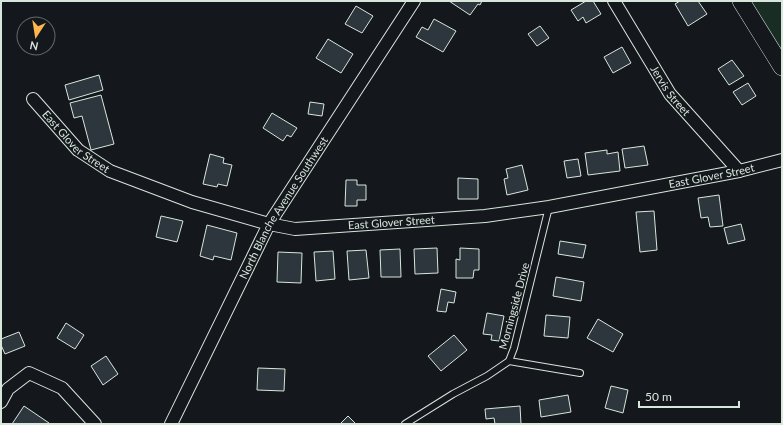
<svg xmlns="http://www.w3.org/2000/svg" width="783" height="425" font-family="Lato,sans-serif">
<style>
.green{fill:#1a2d24;stroke:#939e99}
.building{fill:#2c363c;stroke:#d8e6dc}
.lines{fill:none;stroke-linecap:round;stroke-linejoin:round}
.service-casing{stroke:#d8e6dc;stroke-width:8}
.minor-casing{stroke:#d8e6dc;stroke-width:14}
.secondary-casing{stroke:#d8e6dc;stroke-width:18}
.service{stroke:#14181c;stroke-width:6}
.minor{stroke:#14181c;stroke-width:12}
.secondary{stroke:#14181c;stroke-width:17}
.labels{text-anchor:middle;stroke-width:3;stroke-linejoin:round;paint-order:stroke}
.street-label{font-size:11px;fill:#d8e6dc;stroke:#14181c}
</style>
<rect width="100%" height="100%" fill="#14181c"/>
<path class="green" d="M 745,1 L 782,1 L 782,60 Z"/>
<g class="building">
<path d="M 449,1 L 482,1 L 480,5 L 478,4 L 470,15 Z"/>
<path d="M 586,1 L 593,1 L 601,14 L 586,23 L 583,17 L 578,21 L 571,10 Z"/>
<path d="M 680,1 L 698,1 L 707,14 L 688,26 L 675,4 Z"/>
<path d="M 356,6 L 373,16 L 362,33 L 345,24 Z"/>
<path d="M 434,19 L 456,31 L 443,52 L 416,37 L 422,27 L 428,30 Z"/>
<path d="M 540,26 L 549,38 L 537,46 L 528,34 Z"/>
<path d="M 328,39 L 353,54 L 341,73 L 316,58 Z"/>
<path d="M 622,47 L 631,63 L 613,73 L 604,57 Z"/>
<path d="M 732,60 L 744,76 L 729,85 L 718,69 Z"/>
<path d="M 99,75 L 103,90 L 69,100 L 65,85 Z"/>
<path d="M 748,83 L 756,96 L 742,105 L 733,92 Z"/>
<path d="M 101,95 L 114,144 L 91,150 L 82,116 L 74,118 L 70,103 Z"/>
<path d="M 310,102 L 324,104 L 322,116 L 308,114 Z"/>
<path d="M 272,113 L 297,128 L 291,137 L 287,135 L 283,141 L 263,128 Z"/>
<path d="M 644,146 L 648,165 L 625,168 L 622,149 Z"/>
<path d="M 607,150 L 607,154 L 618,152 L 620,171 L 588,175 L 585,153 Z"/>
<path d="M 210,154 L 224,158 L 223,163 L 232,165 L 227,186 L 218,184 L 217,187 L 203,184 Z"/>
<path d="M 578,159 L 581,176 L 567,178 L 564,161 Z"/>
<path d="M 522,165 L 528,190 L 507,195 L 504,179 L 508,178 L 506,169 Z"/>
<path d="M 458,178 L 478,179 L 478,199 L 458,199 Z"/>
<path d="M 346,180 L 357,180 L 357,185 L 366,185 L 366,200 L 357,200 L 357,206 L 345,206 Z"/>
<path d="M 719,195 L 723,226 L 710,227 L 708,217 L 701,218 L 698,198 Z"/>
<path d="M 654,211 L 657,250 L 640,252 L 636,212 Z"/>
<path d="M 161,216 L 183,221 L 177,242 L 156,237 Z"/>
<path d="M 741,224 L 745,240 L 728,244 L 724,228 Z"/>
<path d="M 207,225 L 237,233 L 231,260 L 214,256 L 213,260 L 200,256 Z"/>
<path d="M 560,241 L 586,245 L 583,258 L 558,254 Z"/>
<path d="M 437,248 L 438,273 L 415,274 L 414,249 Z"/>
<path d="M 460,248 L 479,249 L 479,270 L 474,270 L 473,278 L 456,278 L 456,259 L 460,260 Z"/>
<path d="M 400,249 L 401,277 L 381,277 L 380,250 Z"/>
<path d="M 366,250 L 369,278 L 349,280 L 347,251 Z"/>
<path d="M 333,251 L 335,279 L 316,281 L 314,252 Z"/>
<path d="M 278,252 L 302,253 L 301,283 L 277,282 Z"/>
<path d="M 556,277 L 584,282 L 581,301 L 553,296 Z"/>
<path d="M 441,289 L 456,292 L 454,303 L 448,302 L 446,312 L 437,311 Z"/>
<path d="M 487,313 L 504,316 L 499,341 L 491,340 L 492,335 L 483,334 Z"/>
<path d="M 546,315 L 570,317 L 568,338 L 544,336 Z"/>
<path d="M 598,319 L 623,334 L 613,352 L 587,338 Z"/>
<path d="M 66,323 L 84,335 L 75,349 L 57,338 Z"/>
<path d="M 19,332 L 25,346 L 5,354 L 1,345 L 1,339 Z"/>
<path d="M 454,335 L 467,350 L 441,371 L 428,356 Z"/>
<path d="M 106,356 L 118,374 L 103,385 L 91,366 Z"/>
<path d="M 258,368 L 285,369 L 284,391 L 257,390 Z"/>
<path d="M 611,386 L 628,390 L 623,413 L 605,408 Z"/>
<path d="M 568,395 L 571,412 L 541,417 L 539,400 Z"/>
<path d="M 24,406 L 49,423 L 49,424 L 12,424 Z"/>
<path d="M 520,406 L 521,424 L 495,424 L 494,418 L 486,419 L 485,409 Z"/>
<path d="M 348,416 L 356,424 L 340,424 Z"/>
</g>
<g class="lines">
<g class="service-casing">
<g id="service">
<path d="M 509,361 L 580,373"/>
<path d="M 405,424 L 453,394 L 487,376 L 509,361 L 514,348 L 549,207"/>
</g>
</g>
<g class="minor-casing">
<g id="minor">
<path id="s1" d="M 614,1 L 670,94 L 739,171"/>
<path id="s2" d="M 33,99 L 78,150 L 110,171 L 192,202 L 269,224 L 295,229 L 485,216 L 549,207 L 739,171 L 782,160"/>
<path d="M 1,402 L 8,389 L 29,373 L 62,388 L 95,424"/>
<path id="s3" d="M 171,424 L 269,224 L 414,1"/>
</g>
</g>
<g class="secondary-casing">
<path id="secondary" d="M 741,1 L 782,67"/>
</g>
<use href="#service" class="service"/>
<use href="#minor" class="minor"/>
<use href="#secondary" class="secondary"/>
</g>
<g class="labels">
<g class="street-label">
<text dy="4" stroke="none"><textPath href="#s1" startOffset="106">Jervis Street</textPath></text>
<text dy="4" stroke="none"><textPath href="#s2" startOffset="61">East Glover Street</textPath></text>
<text dy="4" stroke="none"><textPath href="#s2" startOffset="721">East Glover Street</textPath></text>
<text dy="4" stroke="none"><textPath href="#s3" startOffset="244">North Blanche Avenue Southwest</textPath></text>
<text dy="4" stroke="none"><textPath href="#s2" startOffset="397">East Glover Street</textPath></text>
<text transform="translate(514 306) rotate(-75)" y="4">Morningside Drive</text>
</g>
</g>
<rect width="783" height="425" fill="none" stroke="#d8e6dc" stroke-width="4"/>
<g transform="translate(36 36) rotate(192)"><circle r="19" fill="#14181c" stroke="#626a69"/>
<path d="M0-3L7 15L0 10L-7 15Z" fill="#ffb74d"/>
<text y="-6" font-size="11" font-weight="bold" text-anchor="middle" fill="#d8e6dc">N</text>
</g>
<path d="M639 401v6h100v-6" fill="none" stroke="#d8e6dc" stroke-width="2"/>
<text x="645" y="401" font-size="12" fill="#d8e6dc" stroke="#14181c" stroke-width="3" paint-order="stroke">50 m</text>
</svg>
